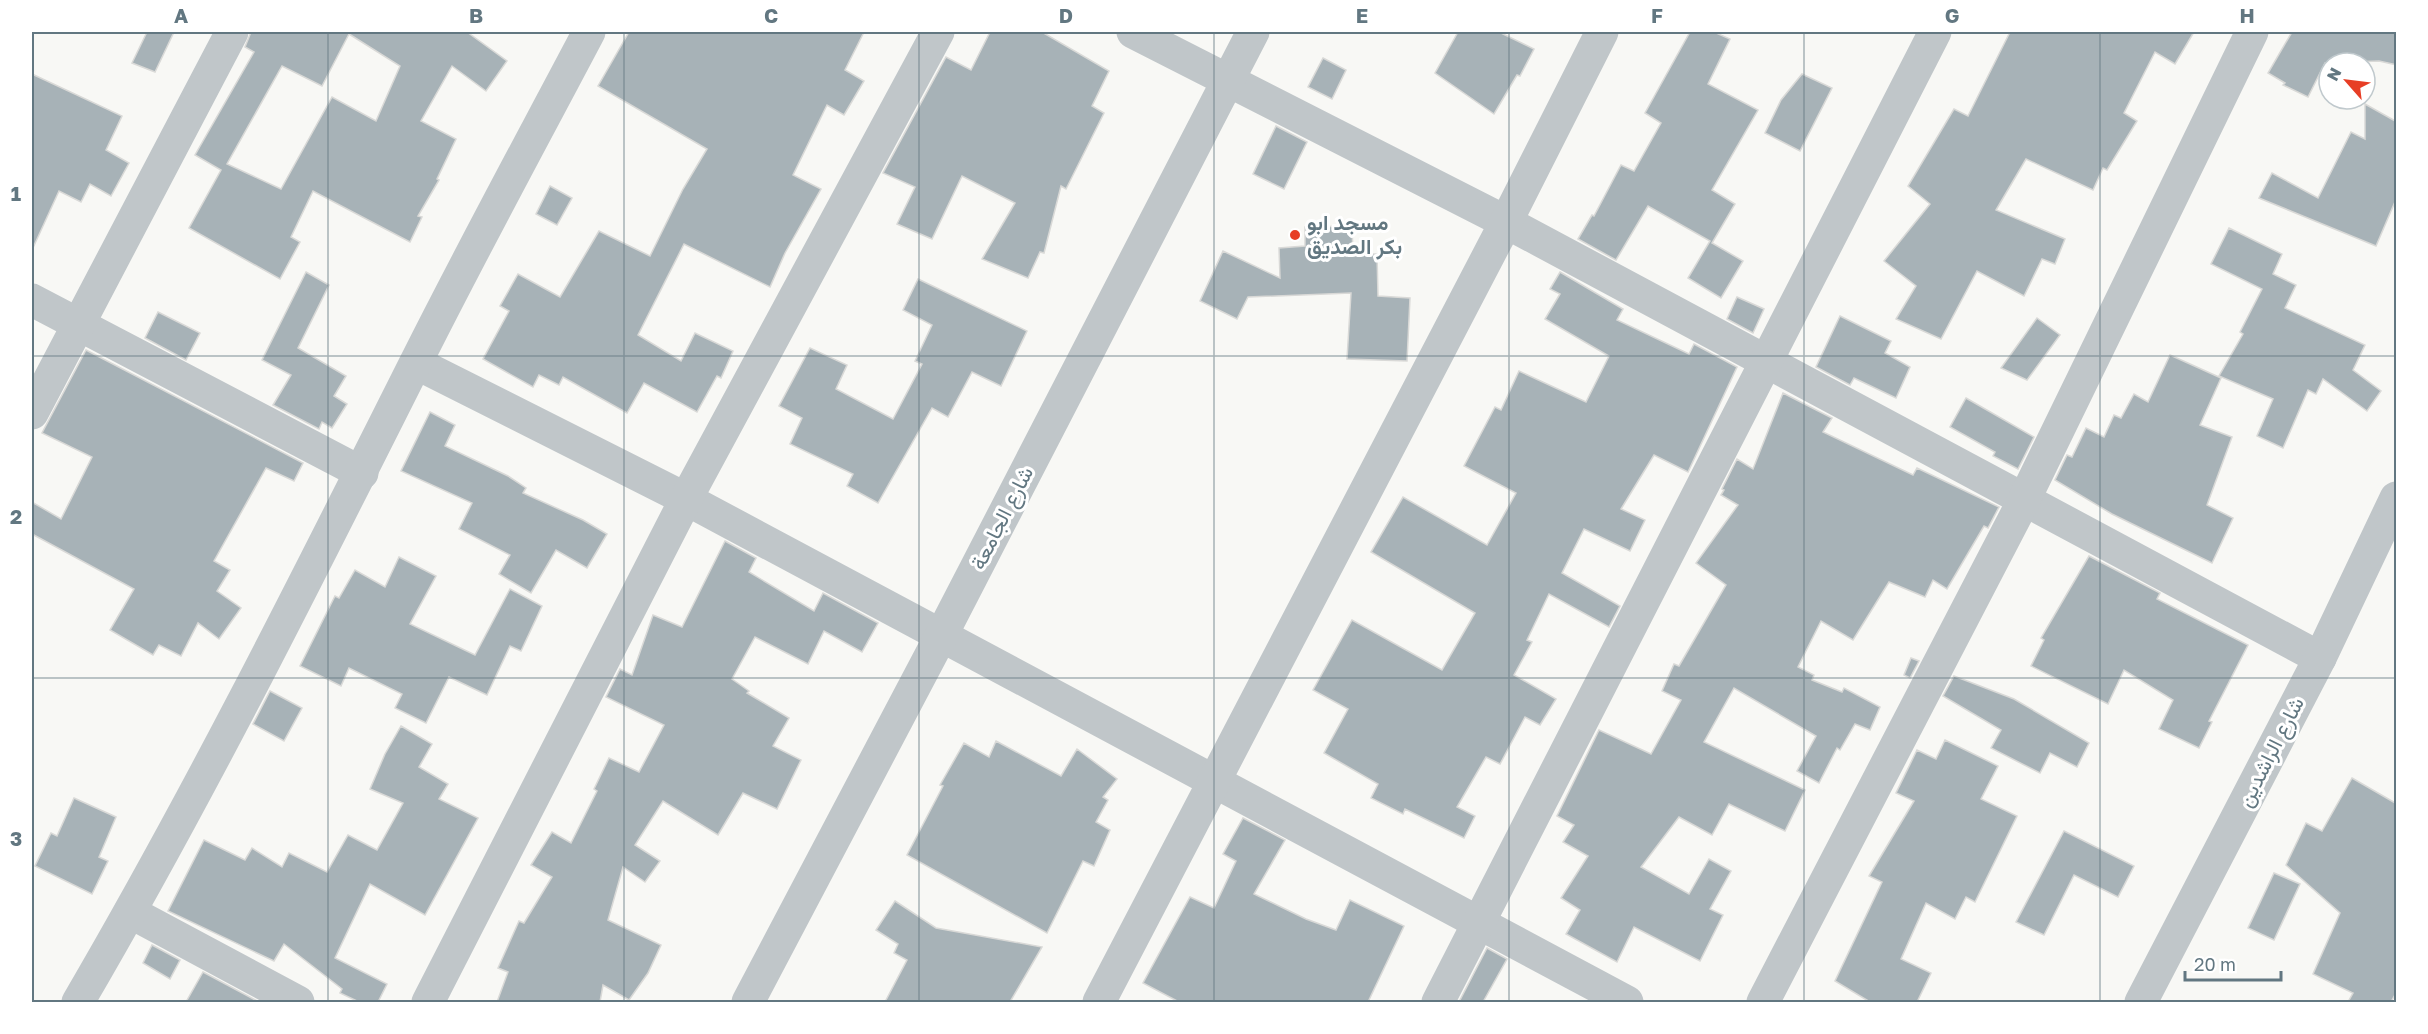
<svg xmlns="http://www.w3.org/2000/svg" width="2428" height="1034" font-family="'Golos Text',Vazirmatn,sans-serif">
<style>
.building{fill:#a7b2b7;stroke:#d9d9d7;stroke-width:1.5;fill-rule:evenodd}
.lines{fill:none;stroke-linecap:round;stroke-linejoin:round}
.minor{stroke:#c0c6c9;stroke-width:33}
.grid{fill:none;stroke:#627781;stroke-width:1.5;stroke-opacity:0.55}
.poi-dot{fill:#e73e25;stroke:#fff;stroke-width:2}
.labels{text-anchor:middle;stroke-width:6;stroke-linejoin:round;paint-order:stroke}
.poi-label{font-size:21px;font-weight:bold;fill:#627781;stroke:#fff;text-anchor:start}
.street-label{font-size:21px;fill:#627781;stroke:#fff}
.neatline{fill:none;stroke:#627781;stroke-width:2}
.grid-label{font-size:20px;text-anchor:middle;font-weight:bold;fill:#627781}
</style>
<rect width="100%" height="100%" fill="#f8f8f5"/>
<g class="building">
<path d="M 147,32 L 174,32 L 155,72 L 132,63 Z"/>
<path d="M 251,32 L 467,32 L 507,61 L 486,91 L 452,66 L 421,121 L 456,139 L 437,179 L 439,180 L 418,216 L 422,217 L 410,242 L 313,191 L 291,237 L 300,242 L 280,279 L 189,228 L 221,170 L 195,155 L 254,52 L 245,47 ZM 349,34 L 400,66 L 376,121 L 332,97 L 281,189 L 227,164 L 282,66 L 322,86 Z"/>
<path d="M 629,32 L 864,32 L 845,70 L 864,81 L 844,115 L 827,105 L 793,175 L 821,189 L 785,253 L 770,287 L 684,244 L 638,335 L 681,361 L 695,333 L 733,351 L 721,378 L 717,376 L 697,412 L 644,383 L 627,413 L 563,377 L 559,385 L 539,375 L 533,387 L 483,359 L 509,311 L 500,306 L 518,274 L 560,297 L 599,231 L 650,256 L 683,189 L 707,149 L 598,86 Z"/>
<path d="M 990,32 L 1042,32 L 1109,71 L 1092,106 L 1104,113 L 1066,189 L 1061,186 L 1044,253 L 1040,252 L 1028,278 L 982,259 L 1015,203 L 962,176 L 932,239 L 897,224 L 915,187 L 883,173 L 946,57 L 971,70 Z"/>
<path d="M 1458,32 L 1499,32 L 1534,49 L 1520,76 L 1517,75 L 1494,114 L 1435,73 Z"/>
<path d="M 1690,32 L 1714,32 L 1730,39 L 1708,84 L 1758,110 L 1712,190 L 1735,204 L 1712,243 L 1743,261 L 1721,298 L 1688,278 L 1710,241 L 1648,206 L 1616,260 L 1578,239 L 1592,215 L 1594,216 L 1621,165 L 1634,171 L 1661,123 L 1645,113 Z"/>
<path d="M 2010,32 L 2194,32 L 2175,64 L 2155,52 L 2124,113 L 2137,121 L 2107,170 L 2103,168 L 2093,190 L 2026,159 L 1996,210 L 2065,239 L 2055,264 L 2042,259 L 2024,296 L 1977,271 L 1941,339 L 1896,319 L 1916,286 L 1884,261 L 1930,204 L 1908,186 L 1954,109 L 1968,116 Z"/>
<path d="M 2292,32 L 2397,32 L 2397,65 L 2379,61 L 2325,63 L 2308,97 L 2283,85 L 2285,83 L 2268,73 Z"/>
<path d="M 1323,58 L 1346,70 L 1332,99 L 1308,87 Z"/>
<path d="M 32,74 L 122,116 L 106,150 L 129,163 L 111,196 L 90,184 L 81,202 L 59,191 L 32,250 Z"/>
<path d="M 1802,74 L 1832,88 L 1800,151 L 1765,133 L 1781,100 Z"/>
<path d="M 2365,104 L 2397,122 L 2397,197 L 2376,246 L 2259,198 L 2272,173 L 2318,198 L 2351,132 L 2365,139 Z"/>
<path d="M 1276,126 L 1307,142 L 1284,189 L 1253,174 Z"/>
<path d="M 550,186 L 572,198 L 557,225 L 536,214 Z"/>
<path d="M 1352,226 L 1353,254 L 1377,254 L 1378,296 L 1410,298 L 1407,361 L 1347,359 L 1351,293 L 1248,297 L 1237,319 L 1200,301 L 1223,251 L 1280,278 L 1279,248 L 1305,246 L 1305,227 Z"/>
<path d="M 2229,228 L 2282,254 L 2273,274 L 2296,285 L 2285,308 L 2365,345 L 2353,370 L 2381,391 L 2367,411 L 2323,379 L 2316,394 L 2308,390 L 2283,448 L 2257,436 L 2273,399 L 2219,376 L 2243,334 L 2240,332 L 2262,289 L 2211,264 Z"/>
<path d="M 306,272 L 329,285 L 298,348 L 346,376 L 334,396 L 347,404 L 332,428 L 322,422 L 319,429 L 273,405 L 291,375 L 262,360 Z"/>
<path d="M 1560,272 L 1623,309 L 1617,320 L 1689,354 L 1694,344 L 1737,367 L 1688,472 L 1654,455 L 1621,509 L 1645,520 L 1630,551 L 1584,529 L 1562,573 L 1620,606 L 1609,627 L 1549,594 L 1527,640 L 1532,642 L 1514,675 L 1556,699 L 1540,725 L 1525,717 L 1500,764 L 1486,757 L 1457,807 L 1475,816 L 1464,838 L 1405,809 L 1403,814 L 1371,798 L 1378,784 L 1324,753 L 1348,709 L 1313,690 L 1352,620 L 1442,670 L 1475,613 L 1371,552 L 1403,497 L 1487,545 L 1516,493 L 1464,466 L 1495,407 L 1501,410 L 1519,371 L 1586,402 L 1609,356 L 1545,319 L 1560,294 L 1550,289 Z"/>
<path d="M 918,279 L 1027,331 L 1001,386 L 972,372 L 948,417 L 932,408 L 878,503 L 847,486 L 853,474 L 790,444 L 802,418 L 779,406 L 810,348 L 847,365 L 836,389 L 893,419 L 922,364 L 915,361 L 932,325 L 903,310 Z"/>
<path d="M 1737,297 L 1764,309 L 1753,333 L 1727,319 Z"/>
<path d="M 158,312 L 200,333 L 186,360 L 145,338 Z"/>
<path d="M 1840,316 L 1891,341 L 1885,353 L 1910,367 L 1896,398 L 1854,378 L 1850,385 L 1816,367 Z"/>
<path d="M 2037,318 L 2060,335 L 2027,380 L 2001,368 Z"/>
<path d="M 86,350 L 303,463 L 294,481 L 266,468 L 214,561 L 230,570 L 217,591 L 241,608 L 219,639 L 198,623 L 181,656 L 159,645 L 153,655 L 110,630 L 134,589 L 32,534 L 32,502 L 61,519 L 92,457 L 42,433 Z"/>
<path d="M 2170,355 L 2221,378 L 2200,425 L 2232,437 L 2207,505 L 2233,518 L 2212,563 L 2112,514 L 2055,480 L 2067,455 L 2072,457 L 2086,428 L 2104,437 L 2114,415 L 2121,418 L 2134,394 L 2148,402 Z"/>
<path d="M 1783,393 L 1832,418 L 1823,432 L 1913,475 L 1917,468 L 1999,507 L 1988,528 L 1984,526 L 1947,589 L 1933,580 L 1925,597 L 1889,582 L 1853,640 L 1821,621 L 1798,667 L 1814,675 L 1812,680 L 1842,692 L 1844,688 L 1880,707 L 1870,730 L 1855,724 L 1840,750 L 1837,748 L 1819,783 L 1797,771 L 1816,736 L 1734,688 L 1704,742 L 1805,790 L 1785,831 L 1729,804 L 1712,835 L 1679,817 L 1641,867 L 1689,894 L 1709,859 L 1731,871 L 1710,909 L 1723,915 L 1700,961 L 1634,927 L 1617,962 L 1566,934 L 1580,910 L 1561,898 L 1588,856 L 1563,842 L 1574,825 L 1557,816 L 1599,730 L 1651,754 L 1681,700 L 1662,691 L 1674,664 L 1679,666 L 1726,585 L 1696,563 L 1738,505 L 1721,495 L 1724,490 L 1722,489 L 1737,459 L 1753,469 Z"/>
<path d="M 1966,398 L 2034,437 L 2018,469 L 1993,456 L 1995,452 L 1950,427 Z"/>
<path d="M 430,412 L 455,425 L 445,446 L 508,476 L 526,488 L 523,493 L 583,520 L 607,534 L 587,568 L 556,550 L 531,593 L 499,574 L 510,555 L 459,529 L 472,503 L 401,471 Z"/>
<path d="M 725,541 L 756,558 L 749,572 L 814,611 L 823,593 L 878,623 L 862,652 L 824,631 L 808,664 L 755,637 L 732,679 L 749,691 L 747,693 L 789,718 L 773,746 L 801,760 L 777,809 L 743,793 L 718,835 L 663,801 L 635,845 L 660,861 L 645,882 L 623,867 L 608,920 L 661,945 L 648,973 L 629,1000 L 603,985 L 600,1002 L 497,1002 L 508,972 L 498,968 L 519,921 L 524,923 L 552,877 L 531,865 L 552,832 L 571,843 L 597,791 L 594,789 L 609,758 L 639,772 L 664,725 L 606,697 L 620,669 L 632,675 L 653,615 L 682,627 Z"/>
<path d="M 2089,556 L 2160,593 L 2157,599 L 2248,645 L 2209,721 L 2212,722 L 2199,748 L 2159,729 L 2173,700 L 2124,670 L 2108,704 L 2031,666 L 2044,640 L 2041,638 Z"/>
<path d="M 399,557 L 436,576 L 410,624 L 475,655 L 510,589 L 542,606 L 521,651 L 510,646 L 487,695 L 449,677 L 426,723 L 395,708 L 402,694 L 349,668 L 341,686 L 300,666 L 335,596 L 339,598 L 355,570 L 385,587 Z"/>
<path d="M 1911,658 L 1919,661 L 1910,678 L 1904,675 Z"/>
<path d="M 1954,676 L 2014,699 L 2089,743 L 2077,767 L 2050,753 L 2040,773 L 1991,748 L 2001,730 L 1943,696 Z"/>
<path d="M 270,691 L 302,708 L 284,741 L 253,724 Z"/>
<path d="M 401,726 L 432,744 L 419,767 L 448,784 L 439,799 L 478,818 L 425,915 L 370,884 L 335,958 L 387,984 L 378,1002 L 359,1002 L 340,993 L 342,989 L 284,944 L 274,961 L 168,911 L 204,840 L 245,860 L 252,848 L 282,867 L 289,853 L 327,872 L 348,835 L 377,850 L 403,803 L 370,789 L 385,754 Z"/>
<path d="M 1945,740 L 1998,766 L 1981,799 L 2017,816 L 1975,902 L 1966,897 L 1955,919 L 1926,903 L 1901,959 L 1931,973 L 1917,1002 L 1870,1002 L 1835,981 L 1882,882 L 1869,876 L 1914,801 L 1896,793 L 1917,750 L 1936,759 Z"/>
<path d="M 996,741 L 1061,776 L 1077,749 L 1117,779 L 1103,797 L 1108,800 L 1096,822 L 1110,830 L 1094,866 L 1083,861 L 1047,933 L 907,855 L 943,786 L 940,785 L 964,743 L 989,757 Z"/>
<path d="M 2352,778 L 2397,804 L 2397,991 L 2391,1002 L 2348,1002 L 2353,993 L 2313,974 L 2340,913 L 2286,865 L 2306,823 L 2322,831 Z"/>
<path d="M 74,798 L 116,817 L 99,857 L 108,861 L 92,894 L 35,866 L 51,833 L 57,836 Z"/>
<path d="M 1243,818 L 1285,840 L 1254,894 L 1306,919 L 1336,930 L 1350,900 L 1404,926 L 1368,1002 L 1179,1002 L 1143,983 L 1190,897 L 1214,908 L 1236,861 L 1223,854 Z"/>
<path d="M 2064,831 L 2134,866 L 2118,897 L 2074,875 L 2044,935 L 2016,922 Z"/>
<path d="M 2274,873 L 2300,884 L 2274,940 L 2248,928 Z"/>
<path d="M 895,901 L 936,928 L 1042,947 L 1010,1002 L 885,1002 L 907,960 L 894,953 L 898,944 L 876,930 Z"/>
<path d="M 152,945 L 180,960 L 170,979 L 143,963 Z"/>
<path d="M 1487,948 L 1507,959 L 1483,1002 L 1459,1002 Z"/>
<path d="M 203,972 L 259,1002 L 186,1002 Z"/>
</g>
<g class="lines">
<g class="minor">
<path d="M 1133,32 L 1506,222 L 2320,658"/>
<path d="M 32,300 L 362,473"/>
<path d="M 416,363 L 686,499 L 1627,1002"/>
<path d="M 32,413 L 232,32"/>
<path d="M 130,912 L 298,1002"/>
<path d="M 78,1002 C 199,795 307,579 415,364 C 471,252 531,142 589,32"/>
<path d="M 428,1002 L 686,499 L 938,32"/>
<path d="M 748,1002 L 942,634 L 1253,32"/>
<path d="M 1099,1002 L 1506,222 L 1602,32"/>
<path d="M 1438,1002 L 1935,32"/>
<path d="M 1763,1002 L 2024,500 L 2252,32"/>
<path d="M 2141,1002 L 2320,658 L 2396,498"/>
</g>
</g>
<path class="grid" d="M 328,32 L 328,1002M 624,32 L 624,1002M 919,32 L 919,1002M 1214,32 L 1214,1002M 1509,32 L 1509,1002M 1804,32 L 1804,1002M 2100,32 L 2100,1002M 32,356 L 2396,356M 32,678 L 2396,678"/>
<circle class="poi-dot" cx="1295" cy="235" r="6"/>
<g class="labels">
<g class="poi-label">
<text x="1307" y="230">مسجد ابو<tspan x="1307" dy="24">بكر الصديق</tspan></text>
</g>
<g class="street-label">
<text transform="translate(1002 518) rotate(-63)" y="7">شارع الجامعة</text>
<text transform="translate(2271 752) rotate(-63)" y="7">شارع الراشدين</text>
</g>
</g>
<rect width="2428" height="1034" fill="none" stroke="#ffffff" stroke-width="66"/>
<g transform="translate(2347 81) rotate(298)"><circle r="28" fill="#ffffff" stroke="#c0c9cd" stroke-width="1.5"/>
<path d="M0-4.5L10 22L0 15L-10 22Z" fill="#e73e25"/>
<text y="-9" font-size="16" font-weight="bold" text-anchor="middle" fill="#627781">N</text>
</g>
<path d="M2185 971v9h96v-9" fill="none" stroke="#627781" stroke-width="3"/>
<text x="2194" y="971" font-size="18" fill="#627781" stroke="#ffffff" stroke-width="4.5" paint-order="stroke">20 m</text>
<rect x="33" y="33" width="2362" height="968" class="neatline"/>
<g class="grid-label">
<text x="181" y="23">A</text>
<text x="476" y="23">B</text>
<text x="771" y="23">C</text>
<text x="1066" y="23">D</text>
<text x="1362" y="23">E</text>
<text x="1657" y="23">F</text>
<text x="1952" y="23">G</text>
<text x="2247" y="23">H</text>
<text x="16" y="201">1</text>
<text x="16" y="524">2</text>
<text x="16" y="846">3</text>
</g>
</svg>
